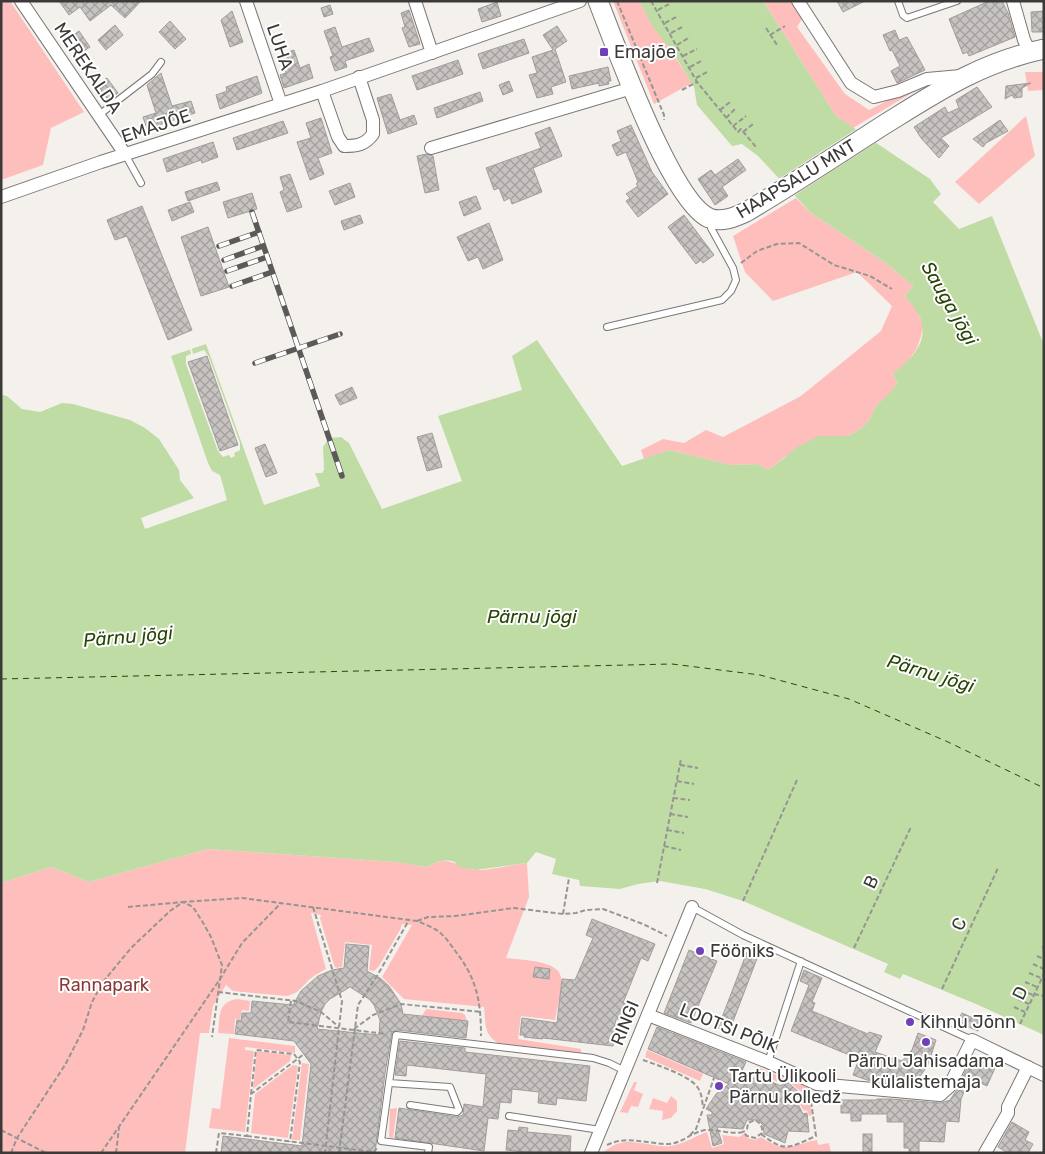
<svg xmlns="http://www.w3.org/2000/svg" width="1045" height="1154" font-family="Rubik,sans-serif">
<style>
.green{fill:#febebc}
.water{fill:#bfdca5}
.pier{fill:#f4f1ed}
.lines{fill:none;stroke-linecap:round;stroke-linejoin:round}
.ferry{stroke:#2b4408;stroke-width:1;stroke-dasharray:6 5;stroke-linecap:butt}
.building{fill:url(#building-cross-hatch);stroke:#a29d9b;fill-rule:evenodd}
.service-casing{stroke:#7a7875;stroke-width:8}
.minor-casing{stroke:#7a7875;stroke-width:14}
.secondary-casing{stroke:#7a7875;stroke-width:21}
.path{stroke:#979592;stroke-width:2;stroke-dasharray:5 2.5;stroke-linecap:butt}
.service{stroke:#fff;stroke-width:6}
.minor{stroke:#fff;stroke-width:12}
.secondary{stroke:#fff;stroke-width:19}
.rail-casing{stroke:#5c5a58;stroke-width:5.5}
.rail{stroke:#fff;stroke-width:4;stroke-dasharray:11;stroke-linecap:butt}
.poi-dot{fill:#7140b8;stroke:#fff;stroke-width:2}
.labels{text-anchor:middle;stroke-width:4;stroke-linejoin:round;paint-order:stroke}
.street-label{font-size:18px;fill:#3b3a38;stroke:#fff}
.poi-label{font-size:18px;fill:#3b3a38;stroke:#fff;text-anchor:start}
.park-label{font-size:18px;fill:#8a393b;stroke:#fff}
.water-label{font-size:19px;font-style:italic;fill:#2b4408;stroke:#fff}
</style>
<defs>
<pattern id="building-cross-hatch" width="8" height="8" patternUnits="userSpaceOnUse" patternTransform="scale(1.25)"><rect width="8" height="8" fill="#c7c3c1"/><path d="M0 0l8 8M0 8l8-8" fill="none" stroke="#a39f9e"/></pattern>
</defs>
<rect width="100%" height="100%" fill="#f4f1ed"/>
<g class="green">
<path d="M 1,1 L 10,1 L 84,112 L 51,128 L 43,165 L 1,180 Z"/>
<path d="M 613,1 L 639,1 C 655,30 675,55 692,83 L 654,104 Z"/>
<path d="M 763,1 L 791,1 L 802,19 L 797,27 L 845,94 L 869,110 L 922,83 L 925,85 L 853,128 L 836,116 Z"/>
<path d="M 1025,72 L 1044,72 L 1044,90 L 1028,91 Z"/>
<path d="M 1026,116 L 1035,156 L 979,204 L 955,182 Z"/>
<path d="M 796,198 L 811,213 L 887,264 L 913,286 L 905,296 L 917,310 L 923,327 L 921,336 L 917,348 L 907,363 L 893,373 L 897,383 L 891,393 L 876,406 L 870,419 L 862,428 L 848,436 L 837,436 L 784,457 L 774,466 L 767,470 L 757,464 L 731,465 L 669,450 L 644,459 L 641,450 L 663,439 L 684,443 L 706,430 L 723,437 L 801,396 L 881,331 L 892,306 L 857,272 L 773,301 L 745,272 L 733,236 Z"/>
<path d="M 208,849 L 397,862 L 427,867 C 449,853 455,867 476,870 C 486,871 516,864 527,863 L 529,897 L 506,958 C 521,960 558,960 561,977 C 563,988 557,1009 555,1020 L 521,1016 L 518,1039 L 581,1049 L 581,1054 L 498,1043 C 483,1034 486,1023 484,1007 L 404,999 L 382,977 L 412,925 L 402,924 L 400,930 L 379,966 L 374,971 L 369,970 L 372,945 L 345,942 L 342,967 L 336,968 L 334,965 L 320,918 L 321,915 L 311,913 L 326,969 C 319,973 311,977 306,983 C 299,990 297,994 286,996 L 233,991 L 226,985 L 213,1006 L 209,1033 L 200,1033 L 185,1153 L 1,1153 L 1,883 L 51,867 L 89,882 Z"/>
<path d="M 237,999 L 250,1001 L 249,1011 L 242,1010 L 240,1020 L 235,1019 L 234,1034 L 218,1033 C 220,1017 217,1002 237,999 Z"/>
<path d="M 426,1009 L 462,1013 L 465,1015 L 467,1021 L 422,1016 Z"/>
<path d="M 229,1038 L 295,1046 L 295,1053 L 245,1047 L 245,1050 L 254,1051 L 245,1132 L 209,1128 L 212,1108 L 220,1109 Z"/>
<path d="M 647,1050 L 703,1074 L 700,1081 L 645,1057 Z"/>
<path d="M 257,1051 L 291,1055 L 290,1061 L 253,1089 Z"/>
<path d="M 302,1063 L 309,1064 L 300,1140 L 292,1140 Z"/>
<path d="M 293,1065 L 298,1066 L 288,1138 L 251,1133 L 255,1094 Z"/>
<path d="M 756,1066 L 808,1088 L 812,1115 L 809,1116 L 807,1110 L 804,1111 L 797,1099 L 803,1093 L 785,1079 L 781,1084 L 767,1076 L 753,1076 Z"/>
<path d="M 634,1082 L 637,1082 L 634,1090 L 643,1094 L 638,1107 L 631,1106 L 628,1113 L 620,1112 Z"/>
<path d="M 671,1096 L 677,1101 L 677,1111 L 671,1118 L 662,1120 L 663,1111 L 649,1109 L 653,1098 L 667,1103 Z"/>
<path d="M 397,1108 L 393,1138 L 389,1137 L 390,1109 Z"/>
<path d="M 707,1132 L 712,1148 L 724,1144 L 722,1135 L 739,1137 L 745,1133 L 747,1138 L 755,1140 L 761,1137 C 787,1154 790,1145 817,1140 L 818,1145 L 829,1143 L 831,1153 L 603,1153 C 625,1132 645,1148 670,1146 C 682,1145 695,1136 707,1132 Z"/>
</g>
<path class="water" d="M 639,1 L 763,1 L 836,116 L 930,179 L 941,194 L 933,202 L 959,229 L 992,216 L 1044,345 L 1044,1035 L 976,1004 L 903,974 L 900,979 L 884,972 L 888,964 L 743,901 L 705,889 L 660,881 L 638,884 L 620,889 L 580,886 L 579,880 L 552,874 L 556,859 L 536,852 L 527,863 L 476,870 L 458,867 L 455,862 C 444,859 437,861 427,867 L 396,862 L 208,849 L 89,882 L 51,867 L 1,883 L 2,395 L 7,396 L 22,409 L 40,412 L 62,403 L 73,404 L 130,420 L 145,428 L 159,439 L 179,470 L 180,480 L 194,498 L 141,518 L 145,529 L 227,500 L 220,475 L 212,471 L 208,463 L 171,356 L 206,344 L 264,505 L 320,486 L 315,473 L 322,473 L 324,470 L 323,447 L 329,438 L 341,437 L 349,443 L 382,509 L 462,481 L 438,416 L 522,390 L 512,356 L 537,340 L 622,466 L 669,450 L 731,465 L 758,464 L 767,470 L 774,466 L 797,447 L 819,436 L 848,436 L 862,428 L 870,419 L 876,406 L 890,393 L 897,383 L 893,373 C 907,363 926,346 922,326 C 921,314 912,305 905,296 L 913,286 L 887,264 L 811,213 L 758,156 L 742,144 L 732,146 L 697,105 L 694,87 L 674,54 L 653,27 Z"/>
<g class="pier">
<path d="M 858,128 L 877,142 L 792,197 L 777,180 Z"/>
<path d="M 190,349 L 192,349 L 193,354 L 204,350 L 209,357 L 240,443 L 240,450 L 234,453 L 235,456 L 231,458 L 229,455 L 223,457 L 218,451 L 186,364 L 186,356 L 191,354 Z"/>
</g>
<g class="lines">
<path class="ferry" d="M 1,679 L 672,664 L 760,675 L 849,699 L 948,742 L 1044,788"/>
</g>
<g class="building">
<path d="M 59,1 L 141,1 L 125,18 L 111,5 L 90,21 L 80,7 L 69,15 Z"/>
<path d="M 837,1 L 865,1 L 843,12 Z"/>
<path d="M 989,1 L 1002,1 L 1008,13 L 1015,37 L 969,56 L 967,52 L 963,54 L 949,19 Z"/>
<path d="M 497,2 L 501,16 L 482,22 L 478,9 Z"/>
<path d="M 330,5 L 333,14 L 324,17 L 321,8 Z"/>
<path d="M 409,10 L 420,44 L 409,47 L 402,28 L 405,27 L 401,13 Z"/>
<path d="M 232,11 L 243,42 L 230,47 L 221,20 Z"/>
<path d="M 1044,11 L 1044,32 L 1032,32 L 1031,12 Z"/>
<path d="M 170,21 L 186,39 L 175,49 L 159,32 Z"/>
<path d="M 115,25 L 123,35 L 106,50 L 98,40 Z"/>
<path d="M 557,26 L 567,41 L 555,49 L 566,82 L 551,87 L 553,94 L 537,98 L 529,75 L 537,73 L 532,57 L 553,50 L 543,35 Z"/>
<path d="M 335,27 L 342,47 L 369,38 L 374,51 L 345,61 L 347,67 L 335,71 L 330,57 L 333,56 L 324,31 Z"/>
<path d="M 895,30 L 899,40 L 907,37 L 925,70 L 897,83 L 891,71 L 900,66 L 892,50 L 890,51 L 883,35 Z"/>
<path d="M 79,31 L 90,47 L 78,55 L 67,40 Z"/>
<path d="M 524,39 L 529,53 L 483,69 L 478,54 Z"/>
<path d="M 294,50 L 300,68 L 309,64 L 313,78 L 284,88 L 280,75 L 286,73 L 280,55 Z"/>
<path d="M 458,60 L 463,74 L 417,90 L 412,76 Z"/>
<path d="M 608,67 L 611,81 L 608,81 L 609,84 L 599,86 L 599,83 L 572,89 L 569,76 Z"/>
<path d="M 161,73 L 172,106 L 191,101 L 195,113 L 147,129 L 143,117 L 156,113 L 147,85 Z"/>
<path d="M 257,76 L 262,93 L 220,109 L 216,95 L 227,91 L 226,87 Z"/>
<path d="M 107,78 L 118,93 L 108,100 L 97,84 Z"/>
<path d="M 509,81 L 513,91 L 503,95 L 499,85 Z"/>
<path d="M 1031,83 L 1022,88 L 1022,97 L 1014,98 L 1012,95 L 1005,99 L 1006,86 Z"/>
<path d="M 977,87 L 992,107 L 941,138 L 949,146 L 939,158 L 921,138 L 914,127 L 945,107 L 948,113 L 959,108 L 956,100 Z"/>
<path d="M 480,92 L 483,101 L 437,118 L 434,108 Z"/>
<path d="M 391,94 L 400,120 L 414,115 L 417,124 L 388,134 L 377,98 Z"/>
<path d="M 321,118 L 332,153 L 318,158 L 324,174 L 310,180 L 297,142 L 311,138 L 306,123 Z"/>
<path d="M 1000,120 L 1008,131 L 986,143 L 983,147 L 973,139 Z"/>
<path d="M 283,121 L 288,133 L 237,150 L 233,138 Z"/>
<path d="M 631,125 L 652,172 L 668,194 L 638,217 L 626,201 L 630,198 L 626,194 L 638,186 L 636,184 L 638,182 L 626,152 L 617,156 L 612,145 L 621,141 L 617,131 Z"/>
<path d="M 550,127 L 562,156 L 533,168 L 542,192 L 512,204 L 510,198 L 504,201 L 499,188 L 494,190 L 486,168 L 541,148 L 535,133 Z"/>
<path d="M 213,142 L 218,157 L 202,163 L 201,160 L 167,172 L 163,159 Z"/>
<path d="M 426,154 L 433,156 L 439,190 L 425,193 L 417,156 Z"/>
<path d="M 738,159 L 746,170 L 722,187 L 728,196 L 715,205 L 698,179 L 711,170 L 715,175 Z"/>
<path d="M 290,174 L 302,207 L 287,212 L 280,192 L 284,190 L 280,177 Z"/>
<path d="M 217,182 L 220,190 L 188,201 L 185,192 Z"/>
<path d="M 350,183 L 355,197 L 335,205 L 329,191 Z"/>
<path d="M 252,193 L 257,209 L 228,218 L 223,202 Z"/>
<path d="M 476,196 L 481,209 L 464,216 L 459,202 Z"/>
<path d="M 190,202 L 194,212 L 172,221 L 168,210 Z"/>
<path d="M 142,206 L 192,330 L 168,340 L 127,236 L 115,240 L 107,220 Z"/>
<path d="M 360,215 L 363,223 L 344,230 L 341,221 Z"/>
<path d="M 684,215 L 714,255 L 703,263 L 701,260 L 696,264 L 668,227 Z"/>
<path d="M 489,223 L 503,260 L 483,269 L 478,257 L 468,261 L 457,237 Z"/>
<path d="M 208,227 L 229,287 L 201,296 L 181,237 Z"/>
<path d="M 207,356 L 238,445 L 220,451 L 188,362 Z"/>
<path d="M 352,387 L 357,398 L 340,405 L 335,395 Z"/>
<path d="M 432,433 L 442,467 L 427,471 L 417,437 Z"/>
<path d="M 265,444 L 277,473 L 266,477 L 255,448 Z"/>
<path d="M 592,919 L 655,944 L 648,961 L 641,958 L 623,1003 L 626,1003 L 620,1019 L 616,1019 L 613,1046 L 543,1038 L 542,1039 L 524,1037 L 524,1035 L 520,1035 L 522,1018 L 557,1023 L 562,979 L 575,980 L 593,938 L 586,935 Z"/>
<path d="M 346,944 L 369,946 L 367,971 L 380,978 L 389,986 L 401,1004 L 403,1014 L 468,1021 L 466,1038 L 397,1030 L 392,1032 L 385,1073 L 375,1153 L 221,1153 L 223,1136 L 302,1146 L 311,1064 L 294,1041 L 235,1034 L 237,1020 L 241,1021 L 242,1013 L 251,1013 L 252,1001 L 293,1005 L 301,991 L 318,976 L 332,970 L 344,968 ZM 350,987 L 369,999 L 374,1005 L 380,1020 L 379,1035 L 317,1029 L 321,1012 L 325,1004 L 330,999 Z"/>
<path d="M 689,950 L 717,961 L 691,1023 L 664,1013 Z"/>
<path d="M 747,952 L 758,956 L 729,1032 L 718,1028 Z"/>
<path d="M 535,967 L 550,969 L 549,979 L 533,977 Z"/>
<path d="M 804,970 L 822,978 L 812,1002 L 815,1003 L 812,1011 L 868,1034 L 869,1032 L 882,1036 L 875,1052 L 902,1061 L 912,1050 L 918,1033 L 936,1040 L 928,1065 L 921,1075 L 913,1081 L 903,1084 L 867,1080 L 853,1075 L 859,1059 L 791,1031 L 809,985 L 800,981 Z"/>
<path d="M 962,1013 L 982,1022 L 978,1031 L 957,1022 Z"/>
<path d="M 657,1027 L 746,1062 L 739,1077 L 765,1079 L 781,1086 L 785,1080 L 801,1094 L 795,1098 L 803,1114 L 807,1113 L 809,1132 L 788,1131 L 785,1143 L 764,1134 L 763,1125 L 758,1120 L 747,1120 L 743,1129 L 717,1127 L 722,1143 L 713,1146 L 707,1115 L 712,1115 L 712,1112 L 706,1109 L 716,1094 L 729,1084 L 648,1049 Z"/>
<path d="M 400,1041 L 465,1048 L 465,1052 L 590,1066 L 586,1101 L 557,1098 L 556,1105 L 538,1103 L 539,1092 L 512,1089 L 511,1103 L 500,1102 L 498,1119 L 488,1118 L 484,1151 L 395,1138 L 399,1108 L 457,1117 L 463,1115 L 464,1104 L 483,1107 L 486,1074 L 407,1065 L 406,1076 L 395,1075 Z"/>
<path d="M 972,1058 L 995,1068 L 987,1086 L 970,1078 L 961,1099 L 959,1122 L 946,1121 L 944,1142 L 919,1141 L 919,1153 L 909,1153 L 909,1148 L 904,1148 L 904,1122 L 887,1122 L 887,1114 L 861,1114 L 861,1121 L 851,1121 L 851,1113 L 841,1113 L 841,1100 L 877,1100 L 877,1099 L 891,1099 L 940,1103 L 950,1100 L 956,1091 Z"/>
<path d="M 1012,1122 L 1029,1132 L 1025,1140 L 1033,1144 L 1028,1153 L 1008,1153 L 998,1147 Z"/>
<path d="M 519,1127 L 528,1128 L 527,1132 L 571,1136 L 570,1153 L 534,1153 L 506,1150 L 508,1130 L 518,1131 Z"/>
<rect x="863" y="1134" width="9" height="19"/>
</g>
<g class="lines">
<g class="service-casing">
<g id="service">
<path d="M 898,1 L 903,15 L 907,18 L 957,1"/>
<path d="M 99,115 L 152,74 L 161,62"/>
<path d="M 125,154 L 141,183"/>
<path d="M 607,327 L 722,300 L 731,291 L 736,280 L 733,268 L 711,228 L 710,221"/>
<path d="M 692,907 L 743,935 L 972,1040"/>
<path d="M 768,1062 L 801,961"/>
<path d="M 389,1083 L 381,1141 L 429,1147 L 428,1153"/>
<path d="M 410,1105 L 457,1112 L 459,1110 L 450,1087 L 389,1083 L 396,1035 L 593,1058 L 609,1063 L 625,1071"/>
<path d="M 509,1116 L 600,1130"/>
</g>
</g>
<g class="minor-casing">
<g id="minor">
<path d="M 21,1 L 125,154"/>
<path d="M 246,1 L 281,104"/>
<path d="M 415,1 L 432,53"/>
<path d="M 798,1 L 851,83 L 874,97 L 898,91 L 927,79 L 961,76"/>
<path d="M 1013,1 L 1024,40 L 1030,52"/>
<path d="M 322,91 L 338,137 L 344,146 C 357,146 365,145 373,134 L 373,120 L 359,77"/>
<path d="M 431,148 L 632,88"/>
<path d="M 1,197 L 101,162 L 322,91 L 580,1"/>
<path d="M 648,1015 L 768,1062 L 817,1084 L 940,1095 L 949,1087 L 972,1040 L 1044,1075"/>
<path d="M 591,1153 L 692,907"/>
<path d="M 985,1153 L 1008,1113 L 1008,1107 L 1028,1067"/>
</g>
</g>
<g class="secondary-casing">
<path id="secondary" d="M 598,1 C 615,44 671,201 709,218 C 722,223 735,217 746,212 C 792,185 837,155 882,126 C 937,92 979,63 1044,49"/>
</g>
<g class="path">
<path d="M 617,1 L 664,115 L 664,120"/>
<path d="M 651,1 L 697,82 L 738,132 L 741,129 L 756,147"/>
<path d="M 658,10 L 671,3"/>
<path d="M 665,23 L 678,16"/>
<path d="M 766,28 L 777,45"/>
<path d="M 671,33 L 684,26"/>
<path d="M 770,35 L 785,26"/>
<path d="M 677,45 L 690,37"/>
<path d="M 683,56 L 697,49"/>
<path d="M 690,67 L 703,60"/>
<path d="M 696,78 L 709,71"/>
<path d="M 682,90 L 697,82"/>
<path d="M 720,110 L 730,102"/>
<path d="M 726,118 L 735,109"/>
<path d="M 733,126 L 746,116"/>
<path d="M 743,132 L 753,124"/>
<path d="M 741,263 L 757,251 L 777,244 L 799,243 L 834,265 L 870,276 L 892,289"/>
<path d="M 680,765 L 698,768"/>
<path d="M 677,781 L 694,784"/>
<path d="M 673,798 L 690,800"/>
<path d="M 670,814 L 688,817"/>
<path d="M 667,830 L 684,833"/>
<path d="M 664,846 L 681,850"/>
<path d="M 657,883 L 681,759"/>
<path d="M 743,901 L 797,780"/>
<path d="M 128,907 L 183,902 L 193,907 L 202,921 L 211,937 L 222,965 L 212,1037"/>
<path d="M 313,907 L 342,1001 L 325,1153"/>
<path d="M 563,914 L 569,878"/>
<path d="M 417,921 L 428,917 L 455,916 L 514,908 L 563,914 L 576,913 L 586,910 L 603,909 L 643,924 L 667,936"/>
<path d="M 1042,947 L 1044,948"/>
<path d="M 854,948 L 911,827"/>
<path d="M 1037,956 L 1044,959"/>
<path d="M 1033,964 L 1044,969"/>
<path d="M 1029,973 L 1041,978"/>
<path d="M 1025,982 L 1037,987"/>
<path d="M 942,989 L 998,868"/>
<path d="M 1021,990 L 1033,995"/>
<path d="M 218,992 L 296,1001 L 321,1012 L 338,1026"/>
<path d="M 1034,994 L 1044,996"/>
<path d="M 1018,999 L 1029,1004"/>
<path d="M 291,1001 L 288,1022 L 386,1034"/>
<path d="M 1014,1007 L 1025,1012"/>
<path d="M 1020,1024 L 1044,974"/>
<path d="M 354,1029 L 373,1015 L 401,1004 L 481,1012"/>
<path d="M 643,1060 C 657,1065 691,1076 698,1088 C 702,1094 702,1101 703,1107"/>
<path d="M 251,1094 L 256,1050 L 294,1054 L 300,1062 L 290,1142"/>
<path d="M 1,1130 L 46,1153"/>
<path d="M 761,1134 C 786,1153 788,1148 816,1136 L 810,1095"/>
<path d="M 690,1135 L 696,1129 L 714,1078"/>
<path d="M 247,1136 L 374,1152 L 377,1148"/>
<path d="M 607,1145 C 627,1135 647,1144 668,1144 C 681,1144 692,1132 705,1130 C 718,1129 731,1135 743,1132 L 747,1136 L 755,1138 L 762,1133 C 763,1126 760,1123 755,1120 L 748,1123 L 747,1129 L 743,1132"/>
<path d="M 11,1153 L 17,1138 L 65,1065 L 83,1030 L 92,1002 L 103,982 L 131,948 L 170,911 L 183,902 L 242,898 L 417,921 C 424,924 432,927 438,931 C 445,936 451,945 456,952 C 477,979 481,1002 481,1036"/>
<path d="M 101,1153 L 220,979 L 242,943 L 281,903"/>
<path d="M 116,1153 L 119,1128"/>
<path d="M 216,1153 L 219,1133 L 247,1136 L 251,1094 L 304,1054"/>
<path d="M 339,1153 L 358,1005 L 377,976 L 409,920"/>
</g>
<use href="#service" class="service"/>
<use href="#minor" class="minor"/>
<use href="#secondary" class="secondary"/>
<g class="rail-casing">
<g id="rail">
<path d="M 252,212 L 342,476"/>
<path d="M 219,246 L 259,232"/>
<path d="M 224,260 L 263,246"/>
<path d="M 227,271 L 267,257"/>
<path d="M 232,286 L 272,272"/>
<path d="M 255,363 L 340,334"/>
</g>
</g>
<use href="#rail" class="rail"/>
</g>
<g class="poi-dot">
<rect x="599" y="47" width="10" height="10" rx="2.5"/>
<circle cx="700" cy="951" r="5"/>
<circle cx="910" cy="1022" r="5"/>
<circle cx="926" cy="1042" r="5"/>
<circle cx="719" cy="1086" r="5"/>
</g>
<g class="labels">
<g class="street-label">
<text transform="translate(280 47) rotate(71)" y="6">LUHA</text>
<text transform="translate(88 68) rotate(56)" y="6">MEREKALDA</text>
<text transform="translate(156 126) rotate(-18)" y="6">EMAJÕE</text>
<text transform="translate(796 179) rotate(-31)" y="6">HAAPSALU MNT</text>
<text transform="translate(871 882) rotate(-65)" y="6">B</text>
<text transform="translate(959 924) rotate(-65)" y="6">C</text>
<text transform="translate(1020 993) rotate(-64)" y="6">D</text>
<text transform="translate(625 1023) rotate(-68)" y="6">RINGI</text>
<text transform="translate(729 1028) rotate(22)" y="6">LOOTSI PÕIK</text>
</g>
<g class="poi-label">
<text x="614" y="58">Emajõe</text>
<text x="710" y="957">Fööniks</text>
<text x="920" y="1028">Kihnu Jõnn</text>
<text x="926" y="1067" text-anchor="middle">Pärnu Jahisadama<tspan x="926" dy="21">külalistemaja</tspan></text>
<text x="729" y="1082">Tartu Ülikooli<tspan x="729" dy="21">Pärnu kolledž</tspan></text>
</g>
<g class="park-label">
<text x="104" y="991">Rannapark</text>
</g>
<g class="water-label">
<text transform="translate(950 303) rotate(60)" y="7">Sauga jõgi</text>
<text x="532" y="623">Pärnu jõgi</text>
<text transform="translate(128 636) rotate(-5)" y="7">Pärnu jõgi</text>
<text transform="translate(931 673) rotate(17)" y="7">Pärnu jõgi</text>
</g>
</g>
<rect width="1045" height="1154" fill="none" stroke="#3b3a38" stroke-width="5"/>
</svg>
